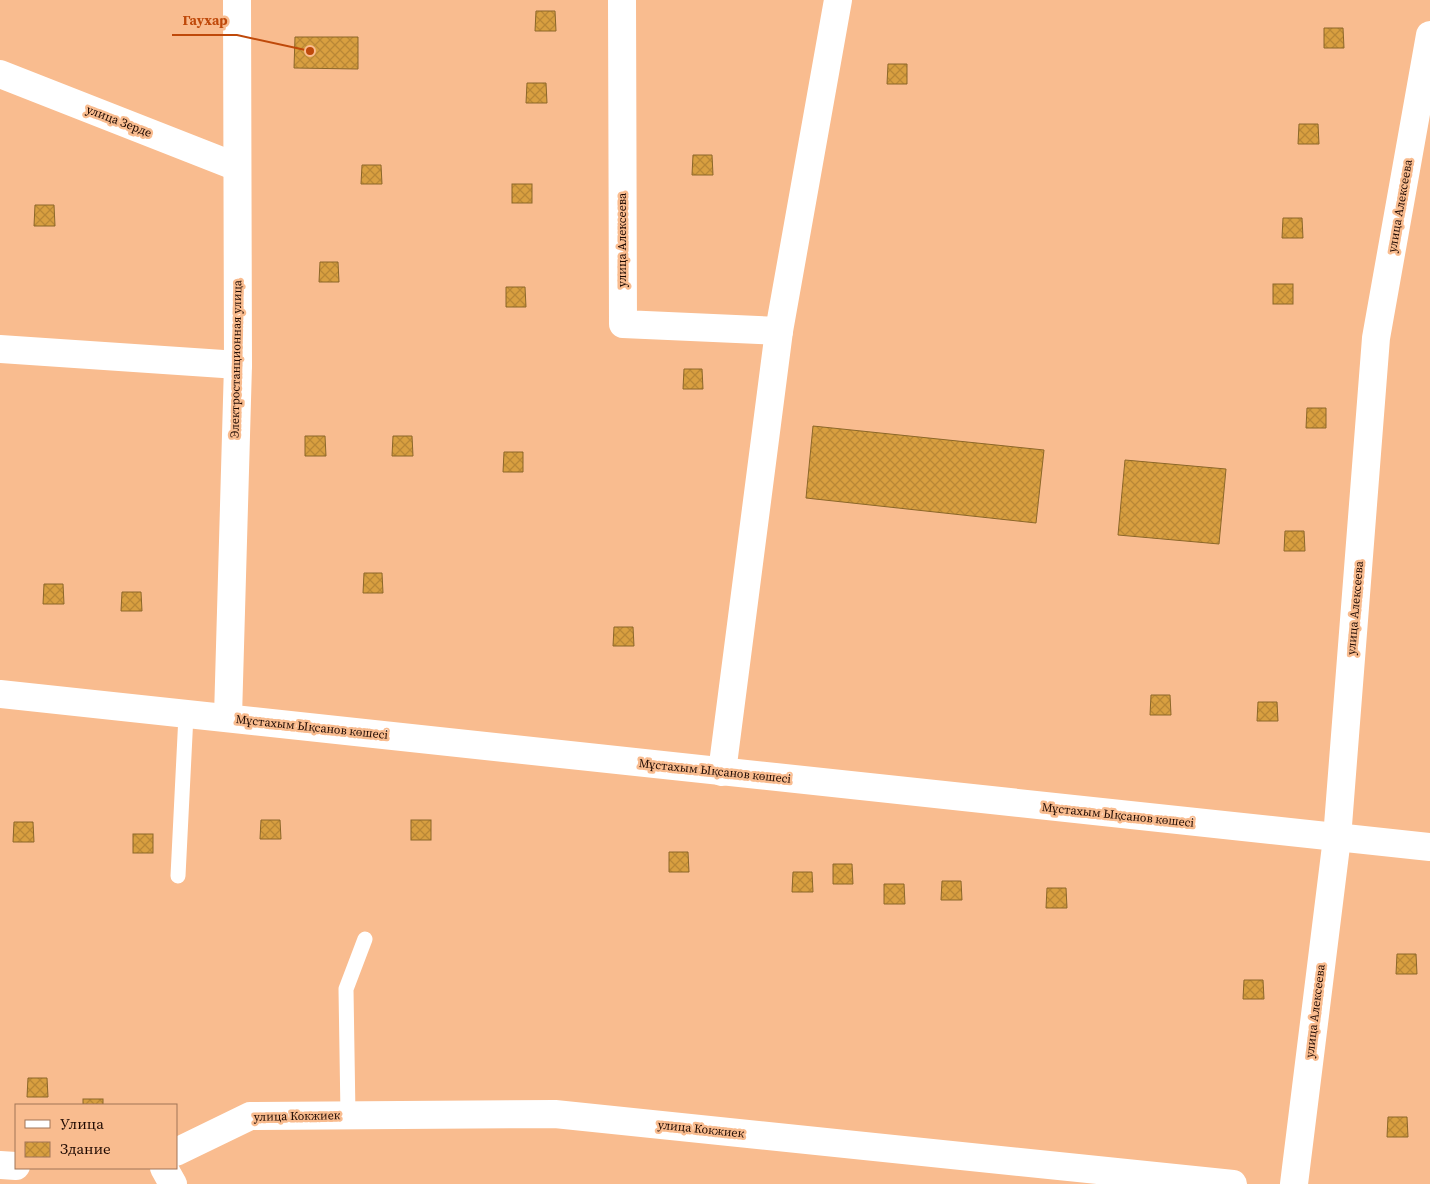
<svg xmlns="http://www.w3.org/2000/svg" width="1430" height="1184" font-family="'Source Serif 4',serif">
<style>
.building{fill:url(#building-cross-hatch);stroke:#8c6729}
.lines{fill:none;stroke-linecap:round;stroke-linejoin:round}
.lane{stroke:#fff;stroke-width:15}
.street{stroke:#fff;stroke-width:28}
.secondary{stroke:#fff;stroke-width:28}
.labels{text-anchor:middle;stroke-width:5;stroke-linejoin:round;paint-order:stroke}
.street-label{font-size:12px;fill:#1d0800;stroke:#f9bc8f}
.leader{fill:none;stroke:#bf490a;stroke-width:2}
.callout-dot{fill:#bf490a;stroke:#f9bc8f;stroke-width:2}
.callout-label{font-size:14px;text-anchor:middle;font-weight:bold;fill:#bf490a;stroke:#f9bc8f;stroke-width:5;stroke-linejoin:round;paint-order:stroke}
</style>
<defs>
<pattern id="building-cross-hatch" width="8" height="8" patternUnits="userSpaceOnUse" patternTransform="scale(1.25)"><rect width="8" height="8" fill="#d89f40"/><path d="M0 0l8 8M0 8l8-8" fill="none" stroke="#b98736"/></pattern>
</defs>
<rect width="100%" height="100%" fill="#f9bc8f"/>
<g class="building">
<path d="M 536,11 L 555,11 L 556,31 L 535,31 Z"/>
<path d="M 1324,28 L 1343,28 L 1344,48 L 1324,48 Z"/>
<path d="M 295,37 L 358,37 L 358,69 L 294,68 Z"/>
<path d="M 888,64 L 907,64 L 907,84 L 887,84 Z"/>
<path d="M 527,83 L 546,83 L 547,103 L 526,103 Z"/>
<path d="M 1299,124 L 1318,124 L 1319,144 L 1298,144 Z"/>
<path d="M 693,155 L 712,155 L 713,175 L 692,175 Z"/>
<path d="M 362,165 L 381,165 L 382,184 L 361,184 Z"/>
<rect x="512" y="184" width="20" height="19"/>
<path d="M 35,205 L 54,205 L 55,226 L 34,226 Z"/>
<path d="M 1283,218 L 1302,218 L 1303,238 L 1282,238 Z"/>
<path d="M 320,262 L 338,262 L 339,282 L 319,282 Z"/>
<rect x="1273" y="284" width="20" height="20"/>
<path d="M 506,287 L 525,287 L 526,307 L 506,307 Z"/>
<path d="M 684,369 L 702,369 L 703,389 L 683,389 Z"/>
<path d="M 1307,408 L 1326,408 L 1326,428 L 1306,428 Z"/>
<path d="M 813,426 L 1044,450 L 1036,523 L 806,498 Z"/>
<path d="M 305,436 L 325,436 L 326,456 L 305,456 Z"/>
<path d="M 393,436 L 412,436 L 413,456 L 392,456 Z"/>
<path d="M 504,452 L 523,452 L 523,472 L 503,472 Z"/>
<path d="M 1125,460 L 1226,469 L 1219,544 L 1118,535 Z"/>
<path d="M 1285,531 L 1304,531 L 1305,551 L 1284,551 Z"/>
<path d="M 364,573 L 382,573 L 383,593 L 363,593 Z"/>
<path d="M 44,584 L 63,584 L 64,604 L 43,604 Z"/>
<path d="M 122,592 L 141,592 L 142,611 L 121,611 Z"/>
<path d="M 614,627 L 633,627 L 634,646 L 613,646 Z"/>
<path d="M 1151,695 L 1170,695 L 1171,715 L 1150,715 Z"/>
<path d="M 1258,702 L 1277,702 L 1278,721 L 1257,721 Z"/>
<path d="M 261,820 L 280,820 L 281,839 L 260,839 Z"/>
<rect x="411" y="820" width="20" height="20"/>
<path d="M 14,822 L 33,822 L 34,842 L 13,842 Z"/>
<rect x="133" y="834" width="20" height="19"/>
<path d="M 669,852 L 688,852 L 689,872 L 669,872 Z"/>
<path d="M 833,864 L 852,864 L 853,884 L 833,884 Z"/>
<path d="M 793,872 L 812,872 L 813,892 L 792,892 Z"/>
<path d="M 942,881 L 961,881 L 962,900 L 941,900 Z"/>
<path d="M 884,884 L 904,884 L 905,904 L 884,904 Z"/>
<path d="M 1047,888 L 1066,888 L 1067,908 L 1046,908 Z"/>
<path d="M 1397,954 L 1416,954 L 1417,974 L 1396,974 Z"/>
<path d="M 1244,980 L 1263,980 L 1264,999 L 1243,999 Z"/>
<path d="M 28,1078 L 47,1078 L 48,1097 L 27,1097 Z"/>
<rect x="83" y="1099" width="20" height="6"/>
<path d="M 1388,1117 L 1407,1117 L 1408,1137 L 1387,1137 Z"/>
</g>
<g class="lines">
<g class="lane">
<path d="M 178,876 L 186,715"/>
<path d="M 348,1115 L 346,989 L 365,939"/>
</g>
<g class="street">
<path d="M 622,0 L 623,324 L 779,331"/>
<path d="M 0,74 L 237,167"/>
<path d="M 0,349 L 238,365"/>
<path d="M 228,717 L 238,365 L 237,0"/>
<path d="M 722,772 L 779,331 L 838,0"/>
<path d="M 176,1152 L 250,1116 L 555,1114 L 1233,1184"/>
<path d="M 0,1165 L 16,1166"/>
<path d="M 164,1168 L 173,1184"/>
<path d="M 1294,1184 L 1337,838 L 1376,338 L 1430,35"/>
</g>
<path class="secondary" d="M 0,694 L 1430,847"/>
</g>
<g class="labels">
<g class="street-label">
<text transform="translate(119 121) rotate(21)" y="4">улица Зерде</text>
<text transform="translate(1400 206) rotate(-80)" y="4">улица Алексеева</text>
<text transform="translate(622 240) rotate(-90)" y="4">улица Алексеева</text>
<text transform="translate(236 359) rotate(-89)" y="4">Электростанционная улица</text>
<text transform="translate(1355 608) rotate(-85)" y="4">улица Алексеева</text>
<text transform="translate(312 727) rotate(6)" y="4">Мұстахым Ықсанов көшесі</text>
<text transform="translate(715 771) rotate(6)" y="4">Мұстахым Ықсанов көшесі</text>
<text transform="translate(1118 815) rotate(6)" y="4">Мұстахым Ықсанов көшесі</text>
<text transform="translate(1315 1011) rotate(-83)" y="4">улица Алексеева</text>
<text transform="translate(297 1116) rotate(-1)" y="4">улица Кокжиек</text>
<text transform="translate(701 1129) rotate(6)" y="4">улица Кокжиек</text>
</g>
</g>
<path class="leader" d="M310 51L237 35H172"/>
<circle class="callout-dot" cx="310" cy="51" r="5"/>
<g class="callout-label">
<text x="205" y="25">Гаухар</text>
</g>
<rect x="15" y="1104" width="162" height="65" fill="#f9bc8f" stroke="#a17456"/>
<rect x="25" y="1120" width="25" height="8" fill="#ffffff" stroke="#a17456"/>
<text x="60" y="1129" font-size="15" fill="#1d0800">Улица</text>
<rect x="25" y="1142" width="25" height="15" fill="url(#building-cross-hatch)" stroke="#a17456"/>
<text x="60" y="1154" font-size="15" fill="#1d0800">Здание</text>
</svg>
